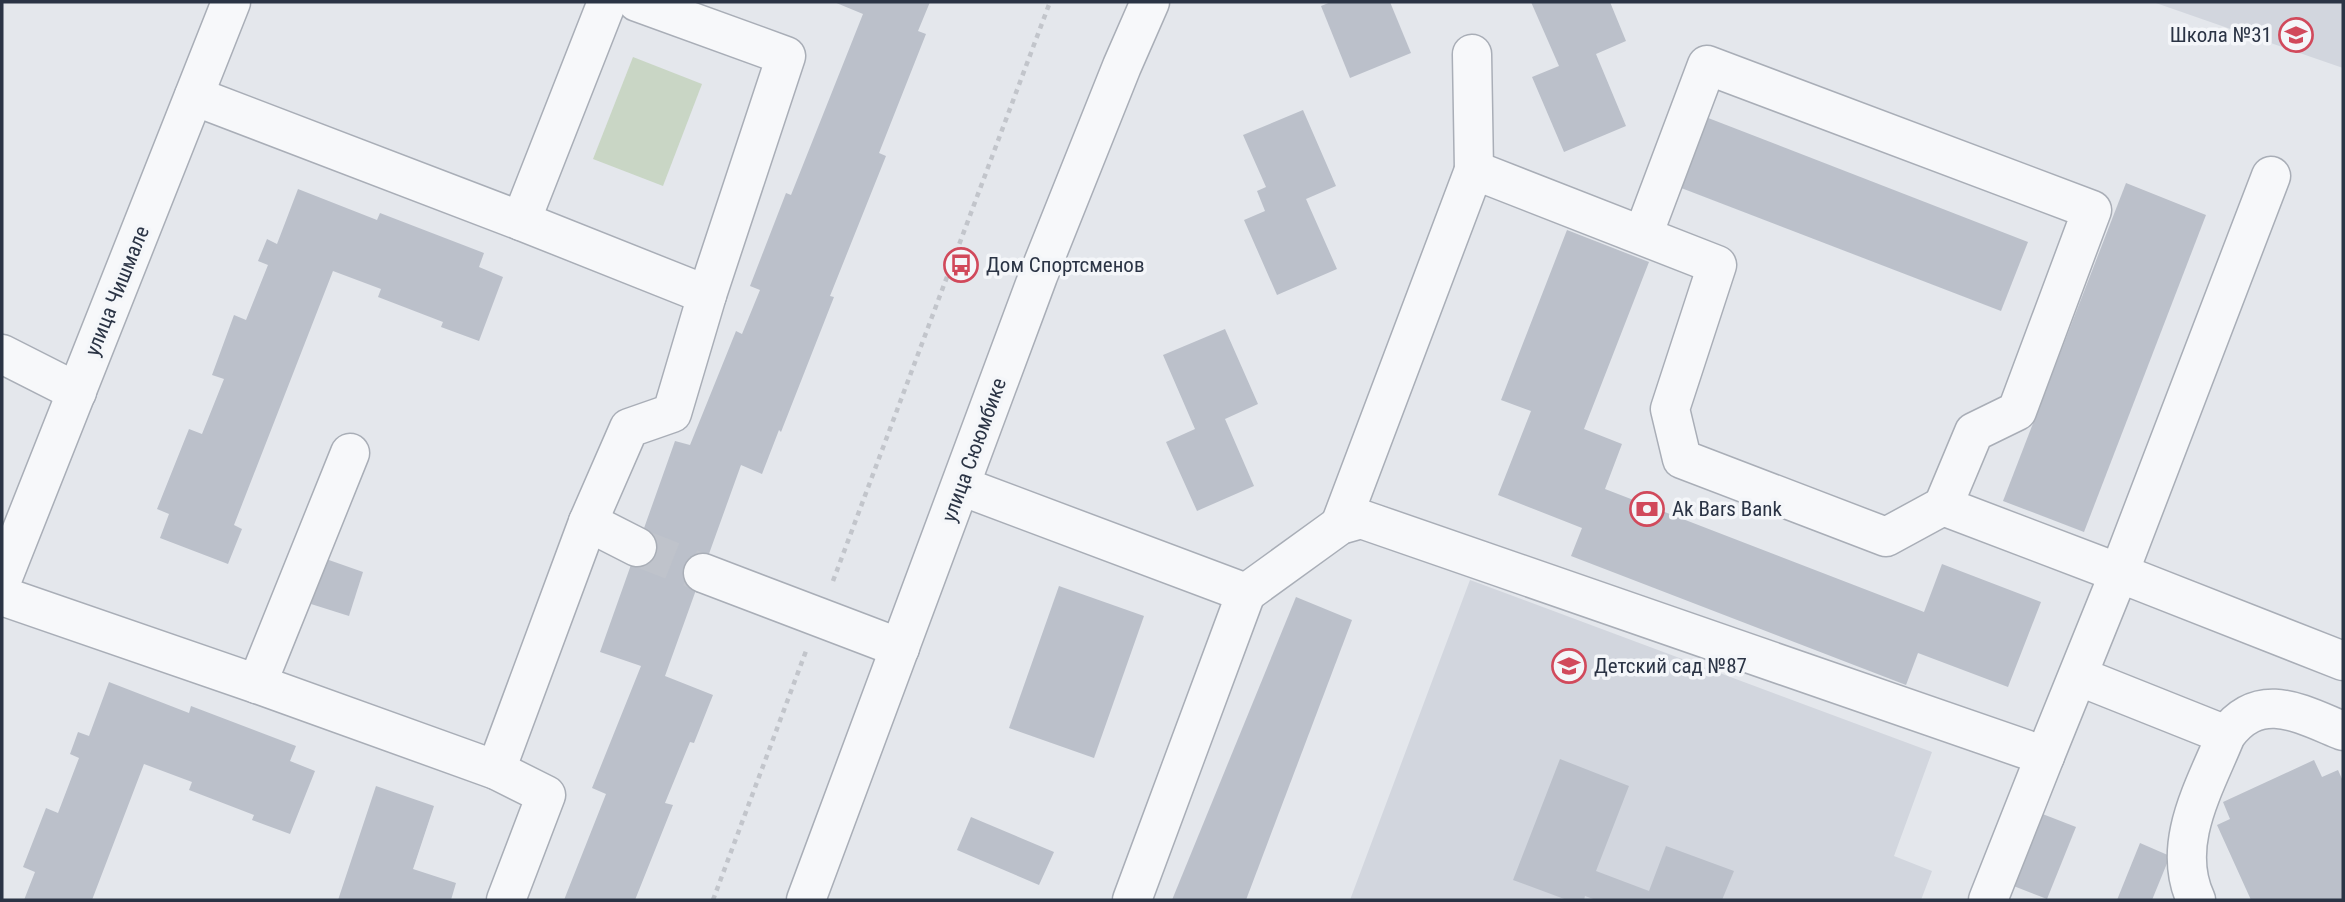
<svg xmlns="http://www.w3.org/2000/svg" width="2345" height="902" font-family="'Roboto Condensed',sans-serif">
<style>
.built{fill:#d2d6de}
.green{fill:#c9d6c5}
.building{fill:#bbc0ca}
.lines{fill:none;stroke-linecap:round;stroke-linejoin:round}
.minor-tunnel{stroke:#bfc3cb;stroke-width:38;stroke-dasharray:38 19;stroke-linecap:butt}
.minor-casing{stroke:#a9aeb7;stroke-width:41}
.path{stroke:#c2c5cb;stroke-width:4.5;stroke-dasharray:5 5;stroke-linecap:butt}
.minor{stroke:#f7f8fa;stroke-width:38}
.labels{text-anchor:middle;stroke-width:7;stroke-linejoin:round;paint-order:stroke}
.poi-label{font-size:21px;fill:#2b3445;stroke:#f4f6f9;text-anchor:start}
.street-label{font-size:21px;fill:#2b3445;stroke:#f4f6f9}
</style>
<rect width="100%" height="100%" fill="#e4e7ec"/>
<g class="built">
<path d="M 2153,2 L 2343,2 L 2343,68 Z"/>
<path d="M 1470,580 L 1932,752 L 1894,856 L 1932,871 L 1921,900 L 1350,900 Z"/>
</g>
<path class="green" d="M 633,57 L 702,84 L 663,186 L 593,159 Z"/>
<g class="building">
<path d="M 834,2 L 930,2 L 918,31 L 926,34 L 879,153 L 886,156 L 830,296 L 834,297 L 781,432 L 779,430 L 762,474 L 741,465 L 665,676 L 713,695 L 694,743 L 690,742 L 665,803 L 673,805 L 635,900 L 564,900 L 606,794 L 592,788 L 641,666 L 600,652 L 675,441 L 690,445 L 736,331 L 742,334 L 760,290 L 750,286 L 786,193 L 791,195 L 863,14 Z"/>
<path d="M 1331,2 L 1390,2 L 1411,53 L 1350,78 L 1321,6 Z"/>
<path d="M 1531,2 L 1610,2 L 1626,41 L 1596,54 L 1626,126 L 1564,152 L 1532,77 L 1559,66 Z"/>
<path d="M 1303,110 L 1336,186 L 1306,199 L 1337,269 L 1277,295 L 1244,220 L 1265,211 L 1257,191 L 1266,187 L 1243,135 Z"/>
<path d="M 1703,116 L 2028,242 L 2001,311 L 1676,186 Z"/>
<path d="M 2126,183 L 2206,215 L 2084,532 L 2003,501 Z"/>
<path d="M 298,189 L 377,220 L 380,213 L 484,253 L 479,267 L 503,277 L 479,341 L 441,327 L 443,322 L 378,297 L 381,289 L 333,271 L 234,525 L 242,529 L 228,564 L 160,538 L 169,514 L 157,509 L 189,429 L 202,434 L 224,379 L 212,375 L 234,315 L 246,320 L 268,265 L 258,261 L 267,239 L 277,244 Z"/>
<path d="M 1567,230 L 1649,262 L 1584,429 L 1622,444 L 1605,489 L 1924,612 L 1942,564 L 2041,602 L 2008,687 L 1918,653 L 1906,685 L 1571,556 L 1582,528 L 1498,495 L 1531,411 L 1501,400 Z"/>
<path d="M 1225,329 L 1258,404 L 1225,419 L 1254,486 L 1197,511 L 1166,442 L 1195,429 L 1163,355 Z"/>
<path d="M 326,559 L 363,572 L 349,616 L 311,604 Z"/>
<path d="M 1059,586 L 1144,616 L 1094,758 L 1009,728 Z"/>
<path d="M 1296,597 L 1352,620 L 1246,900 L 1172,900 Z"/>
<path d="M 109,682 L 189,713 L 191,706 L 296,746 L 290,761 L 315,771 L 290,834 L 252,820 L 254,815 L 189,790 L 192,782 L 144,764 L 92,900 L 24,900 L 35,872 L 23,867 L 46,808 L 58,813 L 79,758 L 70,754 L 78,732 L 89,736 Z"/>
<path d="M 1560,759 L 1629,786 L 1596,871 L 1649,891 L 1666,846 L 1734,871 L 1722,900 L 1596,900 L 1585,896 L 1584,900 L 1567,900 L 1513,880 Z"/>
<path d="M 2314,760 L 2322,777 L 2338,770 L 2343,781 L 2343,900 L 2251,900 L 2217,825 L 2230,819 L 2223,802 Z"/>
<path d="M 376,786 L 434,806 L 413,869 L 456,883 L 451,900 L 338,900 Z"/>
<path d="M 2040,813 L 2076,827 L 2047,899 L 2011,885 Z"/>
<path d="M 971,817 L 1054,852 L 1039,885 L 957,850 Z"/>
<path d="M 2140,843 L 2170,856 L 2152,900 L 2117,900 Z"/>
</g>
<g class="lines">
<path class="minor-tunnel" d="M 637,547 L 703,573"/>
<g class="minor-casing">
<g id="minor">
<path d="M 1472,54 L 1474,170"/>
<path d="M 194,96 L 521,221 L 707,295"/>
<path d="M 521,221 L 607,2"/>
<path d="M 1643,235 L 1707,65 L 2092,210 L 2017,411 L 1974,432 L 1943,506"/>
<path d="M 2,354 L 77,392"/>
<path d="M 961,486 L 1246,593 L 1340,525 L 1361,519 L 2045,756 L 2119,573 L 2343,661"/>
<path d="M 588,522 L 637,547"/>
<path d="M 1340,525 L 1474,170 L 1717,265 L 1670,409 L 1682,459 L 1886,537 L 1943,506 L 2119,573 L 2271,176"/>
<path d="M 703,573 L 900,648"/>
<path d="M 2,580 L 231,2"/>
<path d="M 2,596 L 257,684 L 496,770 L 546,795 L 506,900"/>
<path d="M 2078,676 L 2226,735"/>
<path d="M 257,684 L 350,453"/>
<path d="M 496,770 L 588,522 L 629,428 L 672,413 L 707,295 L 786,56 L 637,2"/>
<path d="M 806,900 L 1038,276 L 1122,66 L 1150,2"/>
<path d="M 1132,900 L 1246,593"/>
<path d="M 1988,900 L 2045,756"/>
<path d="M 2196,900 C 2170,844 2205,787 2226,735 C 2260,689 2301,714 2343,731"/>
</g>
</g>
<g class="path">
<path d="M 833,581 L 1050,2"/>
<path d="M 713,900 L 806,651"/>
</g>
<use href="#minor" class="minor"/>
</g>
<defs>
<g id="school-ring" transform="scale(1.75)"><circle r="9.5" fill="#f4f6f9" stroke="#d1495b" stroke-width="1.5"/><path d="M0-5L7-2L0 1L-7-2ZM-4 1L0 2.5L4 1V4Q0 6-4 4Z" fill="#d1495b"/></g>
<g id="bus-ring" transform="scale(1.75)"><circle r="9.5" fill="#f4f6f9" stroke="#d1495b" stroke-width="1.5"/><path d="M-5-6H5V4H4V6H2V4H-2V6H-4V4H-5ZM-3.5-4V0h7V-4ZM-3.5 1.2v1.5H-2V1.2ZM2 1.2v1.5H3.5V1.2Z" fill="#d1495b"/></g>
<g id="bank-ring" transform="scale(1.75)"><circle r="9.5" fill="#f4f6f9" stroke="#d1495b" stroke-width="1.5"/><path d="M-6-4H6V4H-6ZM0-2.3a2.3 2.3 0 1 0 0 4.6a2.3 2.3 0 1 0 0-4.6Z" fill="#d1495b"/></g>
</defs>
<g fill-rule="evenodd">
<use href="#school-ring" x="2296" y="35"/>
<use href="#bus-ring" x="961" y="265"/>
<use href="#bank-ring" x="1647" y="509"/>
<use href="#school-ring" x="1569" y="666"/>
</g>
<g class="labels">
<g class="poi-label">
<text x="2272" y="42" text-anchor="end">Школа №31</text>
<text x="986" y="272">Дом Спортсменов</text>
<text x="1672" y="516">Ak Bars Bank</text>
<text x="1594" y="673">Детский сад №87</text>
</g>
<g class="street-label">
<text transform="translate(117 291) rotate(-68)" y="7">улица Чишмале</text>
<text transform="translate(974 450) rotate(-70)" y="7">улица Сююмбике</text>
</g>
</g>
<rect width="2345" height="902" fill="none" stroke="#2b3445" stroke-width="7"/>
</svg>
